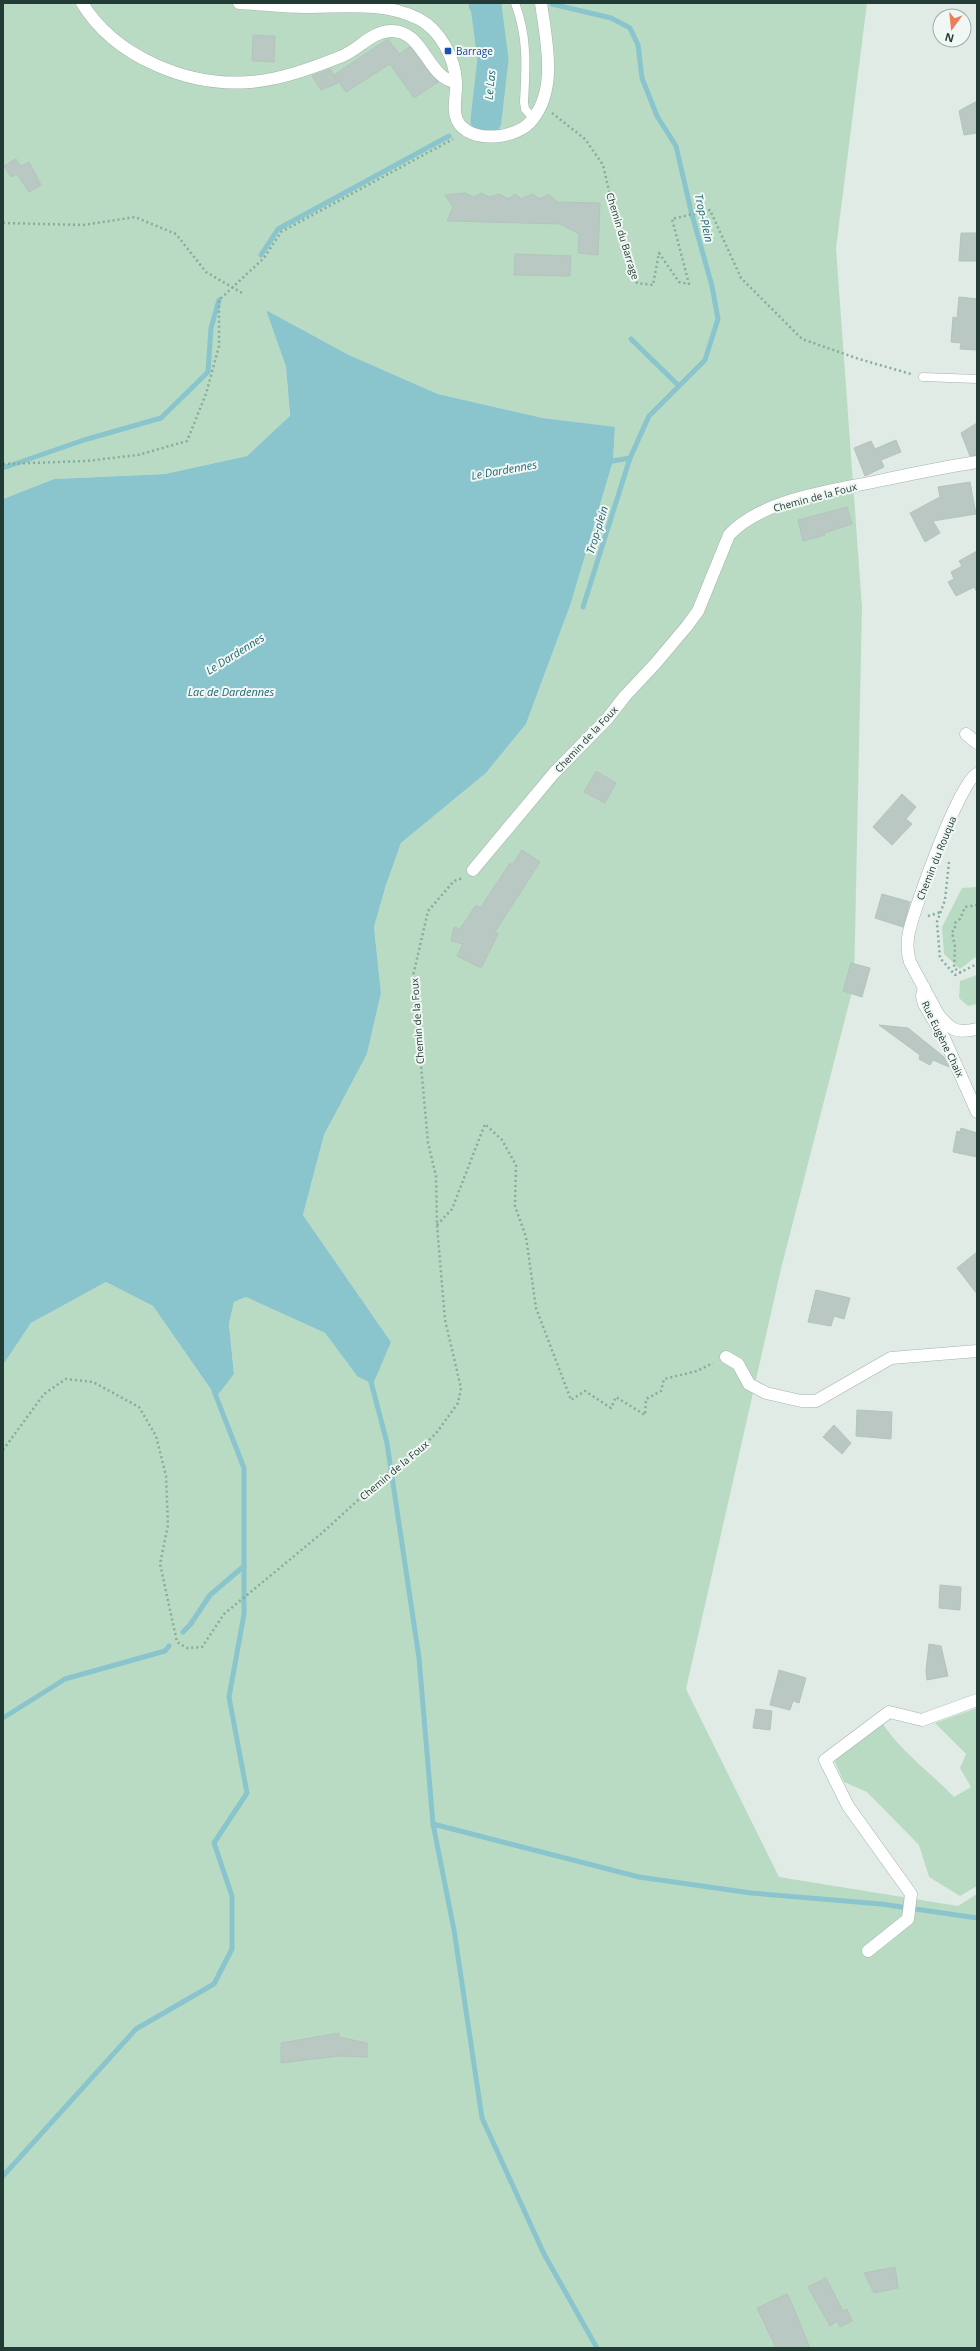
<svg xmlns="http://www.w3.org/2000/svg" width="980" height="2351" font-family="'Open Sans',sans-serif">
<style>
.green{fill:#badbc3}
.water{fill:#8ac5ce}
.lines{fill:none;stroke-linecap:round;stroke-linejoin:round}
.stream{stroke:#8ac5ce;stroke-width:5}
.river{stroke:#8ac5ce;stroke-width:31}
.building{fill:#b9c8c2;stroke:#b3c4bd}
.service-casing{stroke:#a4b3ad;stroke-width:9}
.pedestrian-casing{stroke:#a4b3ad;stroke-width:13}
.minor-casing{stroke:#a4b3ad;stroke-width:13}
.tertiary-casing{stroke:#a4b3ad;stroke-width:13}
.path{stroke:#82ad9f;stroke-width:2.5;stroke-dasharray:2 3;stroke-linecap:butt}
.service{stroke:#fff;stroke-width:8}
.pedestrian{stroke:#fff;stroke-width:12}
.minor{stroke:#fff;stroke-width:12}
.tertiary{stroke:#fff;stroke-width:12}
.transit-dot{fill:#1a4fb4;stroke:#f1f7f4;stroke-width:1.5}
.labels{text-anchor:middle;stroke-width:4;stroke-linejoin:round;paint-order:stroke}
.transit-label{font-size:10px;fill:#164399;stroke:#f1f7f4;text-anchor:start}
.street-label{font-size:10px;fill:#223b34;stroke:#f1f7f4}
.water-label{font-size:11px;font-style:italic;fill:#1e6774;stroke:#f1f7f4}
</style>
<rect width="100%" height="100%" fill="#e1ebe6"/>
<g class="green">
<path d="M 3,3 L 867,3 L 836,248 L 862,607 L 854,984 L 781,1269 L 686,1689 L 779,1877 L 958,1906 L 977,1894 L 977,2348 L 3,2348 L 3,1365 L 31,1323 L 106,1282 L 153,1306 L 215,1396 L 234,1374 L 229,1324 L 234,1302 L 246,1297 L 325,1333 L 357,1376 L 391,1342 L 303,1215 L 324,1135 L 367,1054 L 381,993 L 374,927 L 386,885 L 401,843 L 486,773 L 526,724 L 571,603 L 613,461 L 615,428 L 543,418 L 438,394 L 349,355 L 266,310 L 286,367 L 290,417 L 247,456 L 165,474 L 54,479 L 3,499 Z"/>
<path d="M 977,887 L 977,956 L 960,969 L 944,954 L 942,927 L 962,888 Z"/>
<path d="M 977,975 L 977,1004 L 968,1006 L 959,998 L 960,981 Z"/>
<path d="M 977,1708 L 977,1886 L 960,1896 L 929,1877 L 919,1845 L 867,1792 L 844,1782 L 835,1762 L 837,1758 L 881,1721 C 900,1751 929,1771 954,1797 L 971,1787 L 960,1768 L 966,1754 L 935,1723 Z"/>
</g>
<path class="water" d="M 266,310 L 349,355 L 438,394 L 543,418 L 615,427 L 613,461 L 571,603 L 526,724 L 486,773 L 401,843 L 386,885 L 374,927 L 381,993 L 367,1054 L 324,1135 L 303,1215 L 391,1342 L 373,1384 L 357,1376 L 325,1333 L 246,1297 L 234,1302 L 229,1324 L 234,1374 L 216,1397 L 153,1306 L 106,1282 L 31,1323 L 3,1365 L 3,499 L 54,479 L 165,474 L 247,456 L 290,416 L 286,367 Z"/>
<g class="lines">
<g class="stream">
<path d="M 552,4 L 611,18 L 630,28 L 638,45 L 642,78 L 657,116 L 676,146 L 691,211 L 712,286 L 718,319 L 705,360 L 649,416 L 630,458 L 607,462"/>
<path d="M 261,255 L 278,229 L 449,136"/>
<path d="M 631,339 L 679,386"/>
<path d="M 3,468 L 84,440 L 161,418 L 208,372 L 211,328 L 219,300"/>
<path d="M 583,607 L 630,458"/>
<path d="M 370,1378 L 387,1443 L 419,1658 L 433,1824 L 454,1930 L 482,2118 L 544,2254 L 597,2348"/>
<path d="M 183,1632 L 190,1625 L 210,1595 L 244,1566"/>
<path d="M 3,1718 L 65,1679 L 165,1651 L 169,1646"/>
<path d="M 433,1824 L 639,1877 L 751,1893 L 881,1904 L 977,1918"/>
<path d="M 3,2176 L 136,2029 L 214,1984 L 232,1949 L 232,1896 L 214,1843 L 247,1793 L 229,1697 L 244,1614 L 244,1468 L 214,1391"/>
</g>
<path class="river" d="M 484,3 L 486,6 L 493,59 L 486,120"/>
</g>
<g class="building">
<path d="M 253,35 L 275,36 L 274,62 L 252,61 Z"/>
<path d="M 388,39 L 399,54 L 410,47 L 438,82 L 414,98 L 390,64 L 346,92 L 334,75 Z"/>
<path d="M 330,69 L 338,83 L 321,90 L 312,76 Z"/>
<path d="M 977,101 L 977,133 L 964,135 L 959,111 Z"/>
<path d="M 16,159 L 21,166 L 29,162 L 41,185 L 29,192 L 17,174 L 11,177 L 4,166 Z"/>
<path d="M 465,193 L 474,197 L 481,193 L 490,197 L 499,194 L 509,199 L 515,194 L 521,199 L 532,194 L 540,199 L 548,194 L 558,202 L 600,203 L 598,255 L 578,253 L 579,234 L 560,224 L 447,221 L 453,207 L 445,195 Z"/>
<path d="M 961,233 L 977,233 L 977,261 L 959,261 Z"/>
<path d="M 515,254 L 571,256 L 570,276 L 514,275 Z"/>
<path d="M 959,297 L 977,299 L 977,350 L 960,349 L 961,343 L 951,342 L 953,317 L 957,318 Z"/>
<path d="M 977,423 L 977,455 L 970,456 L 961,433 Z"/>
<path d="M 896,440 L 901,452 L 881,460 L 884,467 L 865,476 L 854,448 L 871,441 L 875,449 Z"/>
<path d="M 970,482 L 976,514 L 933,521 L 940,533 L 925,542 L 910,513 L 940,497 L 938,487 Z"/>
<path d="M 847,507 L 852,524 L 824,533 L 825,535 L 803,541 L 798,520 Z"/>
<path d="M 977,551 L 977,592 L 974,587 L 956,596 L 948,582 L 954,579 L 951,572 L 962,566 L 959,561 Z"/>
<path d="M 596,771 L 616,783 L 605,803 L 584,792 Z"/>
<path d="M 902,794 L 916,807 L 906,819 L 912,824 L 892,845 L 873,827 Z"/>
<path d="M 522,850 L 540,862 L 495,932 L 498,934 L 481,968 L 457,956 L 463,944 L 451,941 L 454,927 L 460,929 L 476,905 L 480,908 L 510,863 L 512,865 Z"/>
<path d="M 882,894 L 910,902 L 903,927 L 875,918 Z"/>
<path d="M 851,963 L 870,968 L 862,997 L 843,991 Z"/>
<path d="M 879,1025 L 908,1028 L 944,1057 L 949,1067 L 933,1060 L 930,1065 L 919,1059 L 920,1055 Z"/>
<path d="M 961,1128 L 977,1133 L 977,1157 L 953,1152 L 957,1131 L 960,1132 Z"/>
<path d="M 977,1252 L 977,1294 L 957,1268 Z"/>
<path d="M 816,1290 L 850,1298 L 844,1319 L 834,1316 L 831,1326 L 808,1322 Z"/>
<path d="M 857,1410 L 892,1412 L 891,1439 L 856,1436 Z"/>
<path d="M 834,1425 L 851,1443 L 842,1454 L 823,1437 Z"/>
<path d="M 940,1585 L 961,1587 L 960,1610 L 939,1608 Z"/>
<path d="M 929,1644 L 941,1646 L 948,1676 L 927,1680 L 926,1670 Z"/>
<path d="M 779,1670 L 806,1678 L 799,1703 L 793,1701 L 790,1710 L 770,1705 Z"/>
<path d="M 756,1709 L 772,1711 L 770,1730 L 753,1728 Z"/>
<path d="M 339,2033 L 339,2037 L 367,2043 L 367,2057 L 338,2056 L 281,2063 L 281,2043 Z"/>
<path d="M 895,2267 L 898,2288 L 874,2293 L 864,2273 Z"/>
<path d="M 826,2278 L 843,2311 L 847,2309 L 852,2321 L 840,2327 L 837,2321 L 830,2326 L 808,2287 Z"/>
<path d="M 787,2294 L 789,2297 L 810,2348 L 776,2348 L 757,2308 Z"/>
</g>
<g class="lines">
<g class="service-casing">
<g id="service">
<path d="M 515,3 C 528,37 526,67 524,102 L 525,109 L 534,119"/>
<path d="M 923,377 L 977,379"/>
</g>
</g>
<g class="pedestrian-casing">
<g id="pedestrian">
<path d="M 924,987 L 922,996 L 924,1004 L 944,1038 L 977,1112"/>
<path d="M 938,1014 C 951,1030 956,1034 977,1029"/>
</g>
</g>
<g class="minor-casing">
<g id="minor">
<path d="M 82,3 C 115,57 188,87 250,82 C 280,80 312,68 340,57 C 358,51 370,32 390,31 C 424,29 427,79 456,82"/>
<path d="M 966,734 L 977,743"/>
<path d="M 473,870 L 554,773 L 607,719 L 625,696 L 655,664 L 687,626 L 698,611 L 729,535 C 762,499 832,491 878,481 C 911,474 944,467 977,462"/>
<path d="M 938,1014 L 910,962 C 907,953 907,942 909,932 C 914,909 960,780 977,774"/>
<path d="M 726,1357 L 738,1364 L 749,1384 L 766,1393 L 801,1401 L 816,1401 L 891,1358 L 977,1351"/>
<path d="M 868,1951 L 908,1919 L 911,1894 L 848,1806 L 825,1760 L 889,1712 L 922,1720 L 977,1700"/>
</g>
</g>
<g class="tertiary-casing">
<path id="tertiary" d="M 239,3 C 261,4 283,7 305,7 C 343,7 384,1 419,19 C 440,30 455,58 456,82 C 457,94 452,109 457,120 C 469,145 518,139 532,120 C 558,89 546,40 541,3"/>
</g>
<g class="path">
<path d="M 552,113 L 585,139 L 603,165 L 614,212 L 637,283 L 653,285 L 659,253 L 679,282 L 689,284 L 672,219 L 710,210 L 741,278 L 802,339 L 859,359 L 911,374"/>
<path d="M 3,223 L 83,225 L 135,217 L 176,234 L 206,272 L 244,294"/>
<path d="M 3,464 L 86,461 L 138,455 L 187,441 L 206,394 L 219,346 L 219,300 L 264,258 L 281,232 L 453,139"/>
<path d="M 949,862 L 945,900 L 937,922 L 940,958 L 955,975 L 977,964"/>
<path d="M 928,916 L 941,912"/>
<path d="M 961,973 L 954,968 L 955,947 L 952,932 L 955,929 L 955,923 L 960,919 L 965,907 L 977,905"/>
<path d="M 437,1225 L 452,1209 L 485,1124 L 502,1140 L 516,1165 L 515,1206 L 526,1237 L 536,1308 L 571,1400 L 585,1391 L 611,1408 L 616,1397 L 645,1415 L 646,1399 L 661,1391 L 664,1379 L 697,1371 L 713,1363"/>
<path d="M 3,1450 L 44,1394 L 66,1379 L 93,1382 L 139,1407 L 156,1436 L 166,1476 L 168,1525 L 160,1564 L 177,1642 L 187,1648 L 202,1647 L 224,1614 L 322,1533 L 391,1470 L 414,1456 L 437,1432 L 458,1403 L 461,1388 L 445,1320 L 437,1225 L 436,1176 L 428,1143 L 413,976 L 428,911 L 454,881 L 463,878"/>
</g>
<use href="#service" class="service"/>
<use href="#pedestrian" class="pedestrian"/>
<use href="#minor" class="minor"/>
<use href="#tertiary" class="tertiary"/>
</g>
<rect class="transit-dot" x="444" y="47" width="8" height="8" rx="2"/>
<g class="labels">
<g class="transit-label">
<text x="456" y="55">Barrage</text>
</g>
<g class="street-label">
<text transform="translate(623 236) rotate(73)" y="4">Chemin du Barrage</text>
<text transform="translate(815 497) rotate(-15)" y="4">Chemin de la Foux</text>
<text transform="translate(586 739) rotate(-47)" y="4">Chemin de la Foux</text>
<text transform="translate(936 858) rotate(-68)" y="4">Chemin du Rouqua</text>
<text transform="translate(417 1021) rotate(-94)" y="4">Chemin de la Foux</text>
<text transform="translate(943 1039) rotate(64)" y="4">Rue Eugène Chaix</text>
<text transform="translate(394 1470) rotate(-40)" y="4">Chemin de la Foux</text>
</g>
<g class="water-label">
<text transform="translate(490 85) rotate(-84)" y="4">Le Las</text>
<text transform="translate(704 218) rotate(77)" y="4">Trop-Plein</text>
<text transform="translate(504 470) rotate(-10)" y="4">Le Dardennes</text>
<text transform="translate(597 530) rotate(-73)" y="4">Trop-plein</text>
<text transform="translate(235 654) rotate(-32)" y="4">Le Dardennes</text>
<text x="231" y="696">Lac de Dardennes</text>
</g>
</g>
<rect width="980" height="2351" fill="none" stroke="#223b34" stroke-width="8"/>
<g transform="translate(952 28) rotate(195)"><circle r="19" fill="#f1f7f4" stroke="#9eaca7"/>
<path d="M0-3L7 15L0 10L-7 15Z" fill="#ed7e5c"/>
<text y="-6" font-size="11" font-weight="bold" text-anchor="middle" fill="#223b34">N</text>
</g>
</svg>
